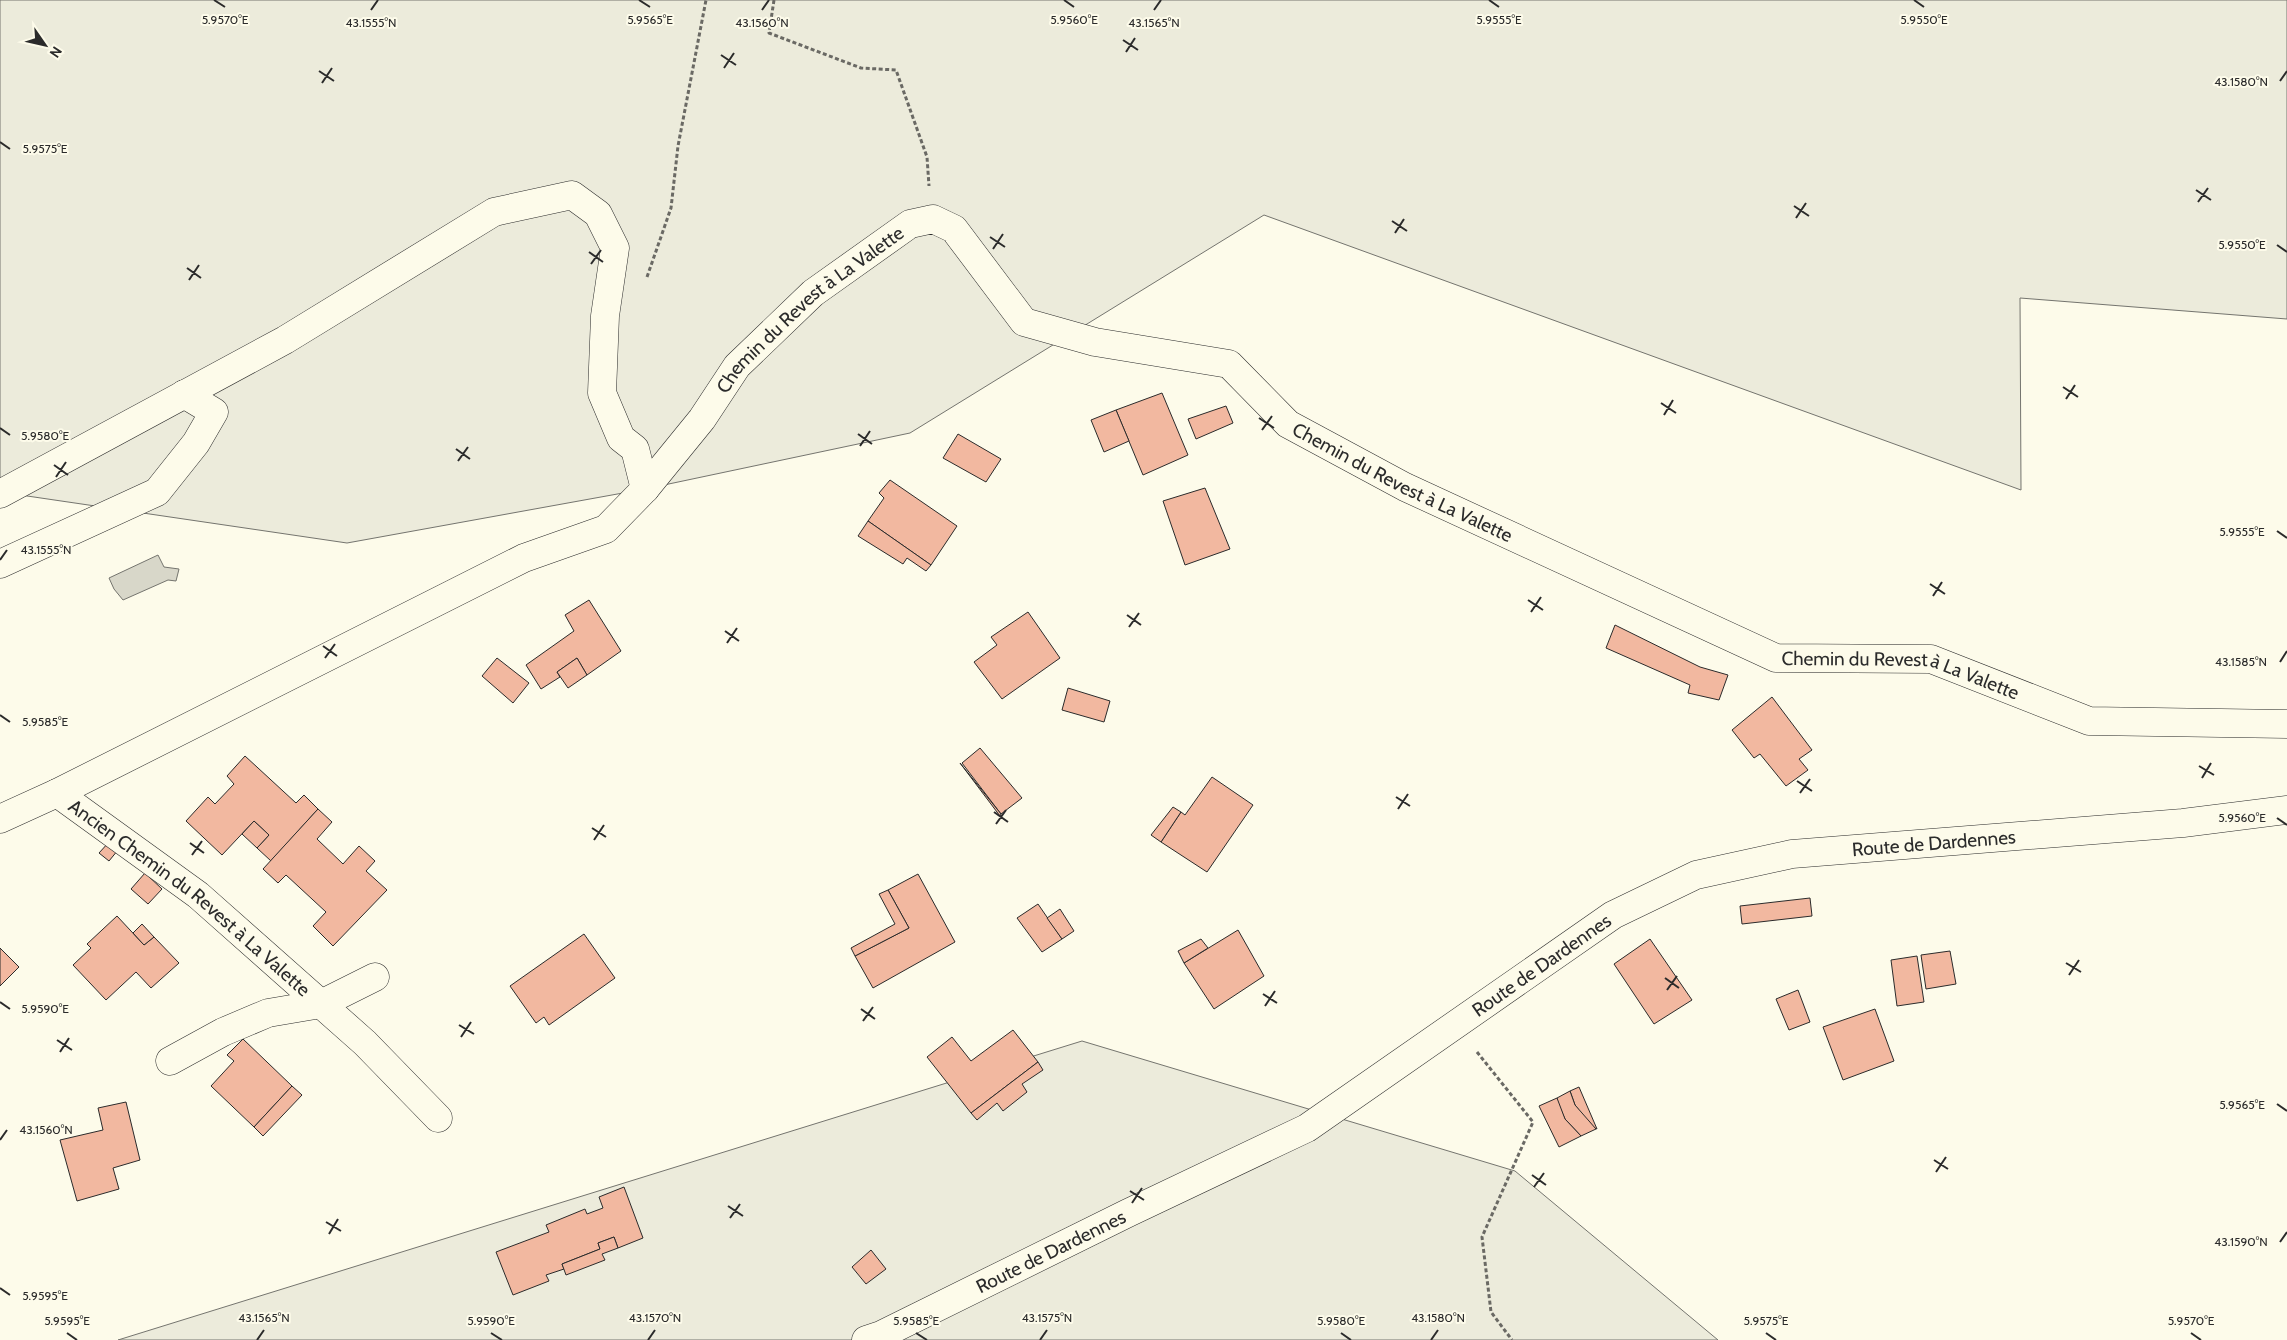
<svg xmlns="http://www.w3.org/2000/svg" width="2287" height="1340" font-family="Cabin,sans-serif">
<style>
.green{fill:#ecebdb;stroke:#74746e}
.water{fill:#d8d7c9;stroke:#74746e}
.building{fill:#f2b8a0;stroke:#2b2b2b}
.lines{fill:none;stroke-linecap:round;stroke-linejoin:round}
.minor-casing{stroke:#2b2b2b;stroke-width:29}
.major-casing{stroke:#2b2b2b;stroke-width:29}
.path{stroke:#6a6964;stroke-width:3;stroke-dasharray:4 2.5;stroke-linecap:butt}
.minor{stroke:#fdfbea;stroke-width:28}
.major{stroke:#fdfbea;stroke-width:28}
.ticks{fill:none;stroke:#2b2b2b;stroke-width:2}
.labels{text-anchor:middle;stroke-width:4;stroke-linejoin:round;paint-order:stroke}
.street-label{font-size:19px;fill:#2b2b2b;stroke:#fdfbea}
.ticks-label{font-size:12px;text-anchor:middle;fill:#2b2b2b;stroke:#fdfbea;stroke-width:4;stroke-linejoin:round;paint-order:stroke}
</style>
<rect width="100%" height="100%" fill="#fdfbea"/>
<g class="green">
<path d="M 0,0 L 2287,0 L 2287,319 L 2020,298 L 2021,490 L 1264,215 L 910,433 L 645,489 L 347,543 L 0,492 Z"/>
<path d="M 1082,1041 L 1515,1171 L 1718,1340 L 118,1340 Z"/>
</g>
<path class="water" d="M 158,555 L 164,567 L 179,569 L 176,581 L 168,580 L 123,600 L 114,589 L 109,578 Z"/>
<g class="building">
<path d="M 1162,393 L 1188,455 L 1143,475 L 1116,410 Z"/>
<path d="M 1226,406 L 1233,423 L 1196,439 L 1188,419 Z"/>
<path d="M 1116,410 L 1129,441 L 1104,452 L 1091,420 Z"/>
<path d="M 958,434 L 1001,459 L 986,482 L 943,458 Z"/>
<path d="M 890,480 L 957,526 L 931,565 L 868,521 L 884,498 L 879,493 Z"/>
<path d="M 1205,488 L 1230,549 L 1185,565 L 1163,501 Z"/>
<path d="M 868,521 L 931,565 L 926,571 L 907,558 L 903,564 L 858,536 Z"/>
<path d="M 589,600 L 621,651 L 587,675 L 577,658 L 557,672 L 560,677 L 541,689 L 526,665 L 574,631 L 565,615 Z"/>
<path d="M 1028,612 L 1060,658 L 1002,699 L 974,662 L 997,645 L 991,637 Z"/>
<path d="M 1615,625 L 1700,667 L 1728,675 L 1719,700 L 1688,693 L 1690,685 L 1606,648 Z"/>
<path d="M 497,658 L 529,683 L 513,703 L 482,676 Z"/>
<path d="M 577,658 L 587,675 L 568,688 L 557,672 Z"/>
<path d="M 1068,688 L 1110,701 L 1104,722 L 1062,710 Z"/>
<path d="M 1772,697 L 1812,750 L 1799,759 L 1808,770 L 1786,786 L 1760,754 L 1754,758 L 1732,730 Z"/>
<path d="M 980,748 L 1022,798 L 1001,814 L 962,763 Z"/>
<path d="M 245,756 L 296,803 L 304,795 L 318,809 L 271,861 L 257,848 L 269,835 L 254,821 L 222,855 L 186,821 L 208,797 L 215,804 L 234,784 L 227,776 Z"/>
<path d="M 960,763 L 1001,814 L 1000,816 Z"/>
<path d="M 1212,777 L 1253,805 L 1207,872 L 1161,842 L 1181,812 L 1185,815 Z"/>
<path d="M 1173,807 L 1181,812 L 1161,842 L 1151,835 Z"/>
<path d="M 318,809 L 332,822 L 317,839 L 343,864 L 359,846 L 375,861 L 366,871 L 387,890 L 333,946 L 313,926 L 326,912 L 286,875 L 278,883 L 263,869 Z"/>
<path d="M 254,821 L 269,835 L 257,848 L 242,834 Z"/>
<path d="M 109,842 L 118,850 L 109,861 L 99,853 Z"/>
<path d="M 145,873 L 162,889 L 148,904 L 131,889 Z"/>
<path d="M 918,874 L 955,942 L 873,988 L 855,956 L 909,928 L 888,890 Z"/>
<path d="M 888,890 L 909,928 L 855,956 L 851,948 L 895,924 L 879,894 Z"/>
<path d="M 1810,898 L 1812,916 L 1742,924 L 1740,906 Z"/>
<path d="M 1038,904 L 1062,939 L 1042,952 L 1017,918 Z"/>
<path d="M 1060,909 L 1074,931 L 1062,939 L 1047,918 Z"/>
<path d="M 117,916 L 144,945 L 154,937 L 179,963 L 151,988 L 136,972 L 106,1000 L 73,965 L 91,948 L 87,944 Z"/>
<path d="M 142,924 L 154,937 L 144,945 L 133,933 Z"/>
<path d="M 1238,930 L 1264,976 L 1214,1009 L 1184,963 Z"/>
<path d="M 584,934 L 615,978 L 549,1025 L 544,1017 L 536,1023 L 510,986 Z"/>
<path d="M 1201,939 L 1208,948 L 1184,963 L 1178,951 Z"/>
<path d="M 1650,939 L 1692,1000 L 1654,1024 L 1614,964 Z"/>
<path d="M 0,948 L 19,967 L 0,986 Z"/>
<path d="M 1950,951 L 1956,984 L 1926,989 L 1921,955 Z"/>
<path d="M 1917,956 L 1924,1002 L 1897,1006 L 1891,960 Z"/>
<path d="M 1798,990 L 1810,1022 L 1789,1030 L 1776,999 Z"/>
<path d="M 1875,1009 L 1894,1061 L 1843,1080 L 1823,1027 Z"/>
<path d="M 1013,1030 L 1038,1062 L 971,1113 L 927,1057 L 952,1037 L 971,1061 Z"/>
<path d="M 243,1039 L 292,1086 L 254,1127 L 211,1086 L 234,1061 L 227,1055 Z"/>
<path d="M 1038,1062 L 1043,1070 L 1022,1084 L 1027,1092 L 1003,1111 L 997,1103 L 977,1120 L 971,1113 Z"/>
<path d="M 292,1086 L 302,1095 L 263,1136 L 254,1127 Z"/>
<path d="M 1579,1087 L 1597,1129 L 1592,1127 L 1575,1105 L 1570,1091 Z"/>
<path d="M 1570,1091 L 1575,1105 L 1596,1129 L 1581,1136 L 1565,1119 L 1557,1101 L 1557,1098 Z"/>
<path d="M 1557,1098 L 1565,1119 L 1581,1136 L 1559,1147 L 1539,1106 Z"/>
<path d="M 126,1102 L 140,1160 L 113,1168 L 119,1189 L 77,1201 L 60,1140 L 103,1130 L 98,1108 Z"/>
<path d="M 624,1187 L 643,1238 L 618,1248 L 614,1237 L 598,1243 L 600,1249 L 562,1264 L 564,1269 L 546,1275 L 549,1281 L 513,1295 L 496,1252 L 549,1232 L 546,1225 L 585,1209 L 587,1214 L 603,1208 L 599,1197 Z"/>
<path d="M 614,1237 L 618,1248 L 602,1254 L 605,1260 L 566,1275 L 562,1264 L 600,1249 L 598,1243 Z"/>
<path d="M 871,1250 L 886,1269 L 866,1284 L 852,1267 Z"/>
</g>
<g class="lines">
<g class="minor-casing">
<g id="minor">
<path d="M 0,494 L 285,340 L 494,212 L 572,195 L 598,214 L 615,248 L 605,316 L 602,393 L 621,438 L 635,449 L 645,489"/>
<path d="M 0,564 L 157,492 L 196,443 L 214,412 L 184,394"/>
<path id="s1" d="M 57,793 L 198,895 L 365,1043 L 438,1118"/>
<path id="s2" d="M 0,819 L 57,793 L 524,558 L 606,529 L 645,489 L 702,419 L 737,366 L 813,293 L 910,224 L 933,219 L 954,229 L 1024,322 L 1095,342 L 1229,364 L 1288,424 L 1405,487 L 1776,658 L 1931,659 L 2089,721 L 2287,724"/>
<path d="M 170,1061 L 223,1032 L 268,1013 L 321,1004 L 375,977"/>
</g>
</g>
<g class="major-casing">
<g id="major">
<path id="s3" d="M 866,1340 L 881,1335 L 1128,1213 L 1307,1128 L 1613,915 L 1696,875 L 1792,854 L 2183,823 L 2287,810"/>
</g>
</g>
<g class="path">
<path d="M 774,0 L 769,33 L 861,68 L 896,70 L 927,157 L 929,186"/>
<path d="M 647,277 L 671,208 L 678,146 L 706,0"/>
<path d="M 1477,1052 L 1533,1122 L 1482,1237 L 1491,1312 L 1512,1340"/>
</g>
<use href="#minor" class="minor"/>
<use href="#major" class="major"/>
</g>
<path class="ticks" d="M 214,0 L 225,7M 639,0 L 650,7M 1064,0 L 1074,7M 1489,0 L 1499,7M 1914,0 L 1924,7M 371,10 L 378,0M 762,10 L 769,0M 1154,10 L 1161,0M 1123,40 L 1138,50M 1126,52 L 1135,38M 721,55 L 736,65M 724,68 L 734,53M 319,71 L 334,81M 2280,81 L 2287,71M 322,83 L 332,68M 0,142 L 10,149M 2196,190 L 2211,200M 2198,202 L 2208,188M 1794,206 L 1809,216M 1796,218 L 1806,203M 1392,221 L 1407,231M 1395,233 L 1404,219M 990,237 L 1005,247M 2277,245 L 2287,252M 993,249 L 1003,234M 589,252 L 603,262M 591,264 L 601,250M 187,268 L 201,278M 189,280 L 199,265M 2063,387 L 2078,397M 2066,399 L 2075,385M 1661,403 L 1676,413M 1664,415 L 1673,400M 1259,418 L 1274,428M 0,428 L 10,435M 1262,430 L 1272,416M 858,434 L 872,444M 860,446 L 870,431M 456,449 L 470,459M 458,461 L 468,447M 54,465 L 68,475M 56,477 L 66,462M 2277,531 L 2287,538M 0,560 L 7,550M 1930,584 L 1945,594M 1933,596 L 1942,582M 1528,600 L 1543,610M 1531,612 L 1541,597M 1127,615 L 1141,625M 1129,627 L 1139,613M 725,631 L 739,641M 727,643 L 737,628M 323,646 L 337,656M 325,658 L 335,644M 2280,662 L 2287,651M 0,715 L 10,722M 2199,766 L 2214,775M 2202,778 L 2211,763M 1797,781 L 1812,791M 1800,793 L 1810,779M 1396,797 L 1410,806M 1398,809 L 1408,794M 994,812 L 1008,822M 2277,818 L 2287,825M 996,824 L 1006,810M 592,828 L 606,837M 594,840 L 604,825M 190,843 L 204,853M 192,855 L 202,841M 2066,963 L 2081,972M 2069,975 L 2079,960M 1665,978 L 1679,988M 1667,990 L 1677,976M 1263,994 L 1277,1003M 0,1002 L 10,1009M 1265,1006 L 1275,991M 861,1009 L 875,1019M 863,1021 L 873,1007M 459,1025 L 474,1034M 461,1037 L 471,1022M 57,1040 L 72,1050M 60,1052 L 69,1038M 2277,1104 L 2287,1111M 0,1140 L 7,1130M 1934,1160 L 1948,1169M 1936,1172 L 1946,1157M 1532,1175 L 1546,1185M 1534,1187 L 1544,1173M 1130,1191 L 1144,1200M 1132,1203 L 1142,1188M 728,1206 L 743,1216M 730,1218 L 740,1204M 326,1222 L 341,1231M 329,1234 L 338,1219M 2280,1242 L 2287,1232M 0,1288 L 10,1295M 67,1333 L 77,1340M 491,1333 L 502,1340M 916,1333 L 927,1340M 1341,1333 L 1351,1340M 1766,1333 L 1776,1340M 2191,1333 L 2201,1340M 257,1340 L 264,1330M 648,1340 L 655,1330M 1040,1340 L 1047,1330M 1431,1340 L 1438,1330"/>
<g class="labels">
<g class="street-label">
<text dy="7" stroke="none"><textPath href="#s2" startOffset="974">Chemin du Revest à La Valette</textPath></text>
<text dy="7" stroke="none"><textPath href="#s2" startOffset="1692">Chemin du Revest à La Valette</textPath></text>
<text dy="7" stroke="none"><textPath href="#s2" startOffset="2232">Chemin du Revest à La Valette</textPath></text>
<text dy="7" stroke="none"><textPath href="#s3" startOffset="1195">Route de Dardennes</textPath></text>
<text dy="7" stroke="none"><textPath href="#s1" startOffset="169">Ancien Chemin du Revest à La Valette</textPath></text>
<text dy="7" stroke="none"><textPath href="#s3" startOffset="775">Route de Dardennes</textPath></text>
<text dy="7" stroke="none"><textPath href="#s3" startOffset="205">Route de Dardennes</textPath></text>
</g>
</g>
<g class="ticks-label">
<text x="225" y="24">5.9570°E</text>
<text x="650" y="24">5.9565°E</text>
<text x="1499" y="24">5.9555°E</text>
<text x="1924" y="24">5.9550°E</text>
<text x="1074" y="24">5.9560°E</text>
<text x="371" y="27">43.1555°N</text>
<text x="762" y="27">43.1560°N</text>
<text x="1154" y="27">43.1565°N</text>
<text x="2241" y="86">43.1580°N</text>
<text x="45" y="153">5.9575°E</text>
<text x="2242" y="249">5.9550°E</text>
<text x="45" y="440">5.9580°E</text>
<text x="2242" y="536">5.9555°E</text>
<text x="46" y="554">43.1555°N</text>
<text x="2241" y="666">43.1585°N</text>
<text x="45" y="726">5.9585°E</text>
<text x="2242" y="822">5.9560°E</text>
<text x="45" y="1013">5.9590°E</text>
<text x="2242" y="1109">5.9565°E</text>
<text x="46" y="1134">43.1560°N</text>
<text x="2241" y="1246">43.1590°N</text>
<text x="45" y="1300">5.9595°E</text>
<text x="264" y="1322">43.1565°N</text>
<text x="655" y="1322">43.1570°N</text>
<text x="1047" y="1322">43.1575°N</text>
<text x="1438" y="1322">43.1580°N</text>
<text x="67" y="1325">5.9595°E</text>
<text x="491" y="1325">5.9590°E</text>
<text x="916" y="1325">5.9585°E</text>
<text x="1341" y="1325">5.9580°E</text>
<text x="1766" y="1325">5.9575°E</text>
<text x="2191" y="1325">5.9570°E</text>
</g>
<g transform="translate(45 45) rotate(124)" stroke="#fdfbea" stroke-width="4" paint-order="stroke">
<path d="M0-4L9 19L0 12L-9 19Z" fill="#2b2b2b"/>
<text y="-8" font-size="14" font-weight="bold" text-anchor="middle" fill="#2b2b2b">N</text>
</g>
</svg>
